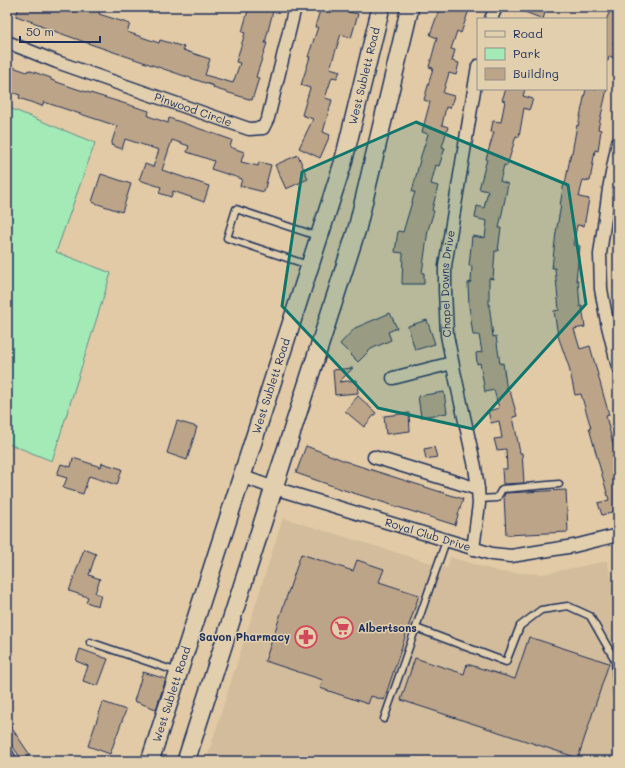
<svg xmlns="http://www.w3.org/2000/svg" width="625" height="768" font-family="Mali,sans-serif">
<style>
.built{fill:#d2bc9b}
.green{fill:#a3eab7;stroke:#5f8c8a}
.building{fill:#bca488;stroke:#1b2f5e}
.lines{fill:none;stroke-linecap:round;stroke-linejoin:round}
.service-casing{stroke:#1b2f5e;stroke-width:9}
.minor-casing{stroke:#1b2f5e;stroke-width:15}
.secondary-casing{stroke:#1b2f5e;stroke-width:20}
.service{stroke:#e2cfad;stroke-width:6}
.minor{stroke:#e2cfad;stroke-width:12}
.secondary{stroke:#e2cfad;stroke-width:17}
.marked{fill:#0f766e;fill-opacity:0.2;stroke:#0f766e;stroke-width:3;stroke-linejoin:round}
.labels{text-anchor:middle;stroke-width:3;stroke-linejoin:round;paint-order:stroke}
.street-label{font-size:11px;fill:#1b2f5e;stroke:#e2cfad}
.poi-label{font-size:11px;font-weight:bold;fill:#1b2f5e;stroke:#e2cfad;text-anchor:start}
</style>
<rect width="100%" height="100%" fill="#e1caa5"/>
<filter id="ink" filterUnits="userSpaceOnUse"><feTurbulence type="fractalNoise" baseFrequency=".025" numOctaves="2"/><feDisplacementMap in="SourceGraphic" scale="8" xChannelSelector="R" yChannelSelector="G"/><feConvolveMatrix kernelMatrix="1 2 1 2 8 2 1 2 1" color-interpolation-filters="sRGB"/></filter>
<g filter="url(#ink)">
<path class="built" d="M 283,518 L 447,568 L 450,557 L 500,572 L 544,574 L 607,561 L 618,604 L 618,761 L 206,761 Z"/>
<path class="green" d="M 7,107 L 95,143 L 56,252 L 111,273 L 52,461 L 7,443 Z"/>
<g class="building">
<path d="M 19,7 L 60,7 L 75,12 L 77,7 L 92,7 L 100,10 L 99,14 L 130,24 L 127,32 L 159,43 L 160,40 L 184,47 L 183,50 L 210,59 L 205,75 L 233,83 L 240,63 L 236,62 L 245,33 L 242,32 L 249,7 L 274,7 L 265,43 L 267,43 L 256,77 L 259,78 L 252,100 L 213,88 L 214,86 L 93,45 L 40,26 L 41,25 L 16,16 Z"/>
<path d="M 321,7 L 351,7 L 349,12 L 358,14 L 351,38 L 341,34 L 330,68 L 340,71 L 337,78 L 332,77 L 325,98 L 332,100 L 323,132 L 330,135 L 320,158 L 299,148 L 313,119 L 302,115 L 310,88 L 301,85 L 310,57 L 308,57 L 318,27 L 315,27 Z"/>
<path d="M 440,7 L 470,7 L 461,33 L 457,31 L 451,49 L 455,50 L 452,61 L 459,63 L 456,75 L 449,73 L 443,93 L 454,96 L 450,108 L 446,107 L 442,125 L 448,127 L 442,147 L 445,148 L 439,166 L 436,165 L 431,184 L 438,186 L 432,210 L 434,211 L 428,230 L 422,273 L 424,273 L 424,284 L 402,284 L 403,253 L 395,252 L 398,231 L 403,232 L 415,192 L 412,192 L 421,156 L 428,134 L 422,132 L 430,102 L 424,100 L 433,68 L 429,67 L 437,38 L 430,35 Z"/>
<path d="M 512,7 L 547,7 L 543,19 Z"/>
<path d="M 611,7 L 618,7 L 618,28 L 613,45 L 618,47 L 618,59 L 609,56 L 608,61 L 606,60 L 606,21 Z"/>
<path d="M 7,65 L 27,72 L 28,70 L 51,78 L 51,80 L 77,89 L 149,111 L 148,116 L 168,123 L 169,118 L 232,140 L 230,147 L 244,152 L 241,162 L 258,166 L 259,162 L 271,165 L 264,192 L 240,186 L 242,179 L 211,169 L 214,161 L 187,152 L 189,146 L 172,140 L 162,170 L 209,186 L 204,202 L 173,191 L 171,197 L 159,193 L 161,187 L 139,180 L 145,164 L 153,167 L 159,150 L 125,139 L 122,149 L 111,145 L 117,126 L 44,102 L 42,106 L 19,98 L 20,95 L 7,91 Z"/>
<path d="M 506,89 L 525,89 L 523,96 L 533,99 L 529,110 L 524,108 L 519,137 L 516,136 L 507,166 L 504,165 L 500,181 L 508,184 L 499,228 L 501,228 L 498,251 L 495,251 L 493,279 L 489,278 L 489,303 L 493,337 L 496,336 L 500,364 L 503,363 L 507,391 L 510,391 L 517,416 L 513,417 L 520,453 L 522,453 L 524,483 L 503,484 L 502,469 L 507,469 L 506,449 L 497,450 L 494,439 L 502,438 L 499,421 L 491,423 L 488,411 L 499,408 L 494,390 L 485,392 L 480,363 L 477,364 L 476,353 L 482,352 L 479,335 L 473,335 L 469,306 L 468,283 L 471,282 L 472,266 L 469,266 L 472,236 L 485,238 L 487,221 L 475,218 L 477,206 L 484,208 L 488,191 L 479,189 L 487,159 L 486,159 L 494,132 L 491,132 L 493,121 L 501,122 L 505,101 L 502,100 Z"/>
<path d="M 586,89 L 607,89 L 598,129 L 601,130 L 598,151 L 595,150 L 590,181 L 583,180 L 579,197 L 589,199 L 584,226 L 577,225 L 573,245 L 580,246 L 576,280 L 578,280 L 580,307 L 582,306 L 585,327 L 574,329 L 580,349 L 590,346 L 609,415 L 606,416 L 615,452 L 618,451 L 618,510 L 602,515 L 598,503 L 609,500 L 589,428 L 591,428 L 581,394 L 575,395 L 569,367 L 558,336 L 554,311 L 559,310 L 555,268 L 552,268 L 556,232 L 561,205 L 560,205 L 564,183 L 565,184 L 571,153 L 572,153 L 577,125 L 578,126 Z"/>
<path d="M 298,155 L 308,179 L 286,189 L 275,165 Z"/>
<path d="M 101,174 L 131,184 L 122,212 L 92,202 Z"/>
<path d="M 390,313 L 397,328 L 388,332 L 391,340 L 371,349 L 358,362 L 340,344 L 355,328 Z"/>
<path d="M 427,320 L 435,344 L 415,350 L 408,326 Z"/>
<path d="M 353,368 L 339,382 L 357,380 L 358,393 L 335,395 L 333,370 Z"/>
<path d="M 444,392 L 447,413 L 421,417 L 418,396 Z"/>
<path d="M 358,396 L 376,413 L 364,427 L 345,411 Z"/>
<path d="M 409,413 L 410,431 L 386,434 L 384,416 Z"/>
<path d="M 177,421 L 197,427 L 187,460 L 167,453 Z"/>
<path d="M 306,446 L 353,464 L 463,499 L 455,525 L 344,490 L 296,473 Z"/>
<path d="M 434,447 L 437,457 L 426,459 L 424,449 Z"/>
<path d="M 73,458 L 101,467 L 102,463 L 122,469 L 117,485 L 89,476 L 83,494 L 63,488 L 67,478 L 57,475 L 61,464 L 71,467 Z"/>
<path d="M 566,490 L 568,532 L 506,535 L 504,496 L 505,493 Z"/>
<path d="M 84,549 L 96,554 L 89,575 L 100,579 L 95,593 L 101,595 L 98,606 L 86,602 L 88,597 L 69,591 Z"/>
<path d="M 301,554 L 353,571 L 357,560 L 384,569 L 379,582 L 419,595 L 384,700 L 371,696 L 368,704 L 320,688 L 323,680 L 265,661 Z"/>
<path d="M 529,637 L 609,663 L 578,758 L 401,700 L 415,658 L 464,674 L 467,664 L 515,679 Z"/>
<path d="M 80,649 L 108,659 L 98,686 L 83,681 L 88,666 L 76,661 Z"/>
<path d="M 143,672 L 166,679 L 156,709 L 134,701 Z"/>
<path d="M 103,702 L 126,710 L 110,754 L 88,746 Z"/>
<path d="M 7,721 L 30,755 L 22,760 L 7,738 Z"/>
</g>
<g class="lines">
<g class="service-casing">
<g id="service">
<path d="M 308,265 L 227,238 L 236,209 L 317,236"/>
<path d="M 479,499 L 497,498 L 502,489 L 559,484"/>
<path d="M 416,628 L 506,662 L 520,626 L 541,610 L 568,606 L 590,616 L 615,660 L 618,706"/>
<path d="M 90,642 L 178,672"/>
<path d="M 384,719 L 446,541"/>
<path d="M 7,749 L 14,761"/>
</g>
</g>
<g class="minor-casing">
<g id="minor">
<path d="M 491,19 L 496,7"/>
<path id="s1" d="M 7,42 L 57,62 L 249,129 L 263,128 L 268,118 L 295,7"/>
<path d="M 618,142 L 609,189 L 600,254 L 601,289 L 607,322 L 618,367"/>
<path d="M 393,378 L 452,363"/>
<path d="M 374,457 L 478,489"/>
<path id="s2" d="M 241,476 L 274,488 L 492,554 L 511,556 L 574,546 L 618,535"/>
<path id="s3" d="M 473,549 L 479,504 L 478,489 L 475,467 L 454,371 L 447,335 L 445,290 L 445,266 L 478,66"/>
</g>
</g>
<g class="secondary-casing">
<g id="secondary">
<path id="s4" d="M 150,761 L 343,163 L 381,7"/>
<path d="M 186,761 L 357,229 L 410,7"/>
</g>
</g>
<use href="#service" class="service"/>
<use href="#minor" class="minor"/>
<use href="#secondary" class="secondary"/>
</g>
</g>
<path class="marked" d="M 416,122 L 568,185 L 586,304 L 473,429 L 378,408 L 282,306 L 302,172 Z"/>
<defs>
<g id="supermarket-ring" transform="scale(1.15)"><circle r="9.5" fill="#e2cfad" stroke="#d1495b" stroke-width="1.5"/><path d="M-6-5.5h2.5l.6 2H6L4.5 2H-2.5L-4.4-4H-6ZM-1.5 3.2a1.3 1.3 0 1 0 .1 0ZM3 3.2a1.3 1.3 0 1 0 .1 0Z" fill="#d1495b"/></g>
<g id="pharmacy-ring" transform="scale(1.15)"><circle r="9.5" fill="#e2cfad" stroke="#d1495b" stroke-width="1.5"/><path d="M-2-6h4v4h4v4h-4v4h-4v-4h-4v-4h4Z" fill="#d1495b"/></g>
</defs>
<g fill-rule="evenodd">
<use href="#supermarket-ring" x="342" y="628"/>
<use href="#pharmacy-ring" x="306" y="637"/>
</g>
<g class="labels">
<g class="street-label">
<text dy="4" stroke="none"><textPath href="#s4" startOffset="718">West Sublett Road</textPath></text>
<text dy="4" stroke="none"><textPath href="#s1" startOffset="198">Pinwood Circle</textPath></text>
<text dy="4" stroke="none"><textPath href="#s3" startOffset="269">Chapel Downs Drive</textPath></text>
<text dy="4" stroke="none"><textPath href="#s4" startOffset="394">West Sublett Road</textPath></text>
<text dy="4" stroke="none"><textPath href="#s2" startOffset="196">Royal Club Drive</textPath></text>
<text dy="4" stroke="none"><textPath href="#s4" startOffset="70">West Sublett Road</textPath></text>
</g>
<g class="poi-label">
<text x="358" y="632">Albertsons</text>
<text x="290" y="641" text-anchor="end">Savon Pharmacy</text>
</g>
</g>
<rect width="625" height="768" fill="none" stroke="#e2cfad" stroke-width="24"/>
<rect x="12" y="12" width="601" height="744" fill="none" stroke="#1b2f5e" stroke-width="1.5" filter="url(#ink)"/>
<rect x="477" y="18" width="130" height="72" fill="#e2cfad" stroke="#928f8d"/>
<rect x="485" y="31" width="20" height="6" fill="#e2cfad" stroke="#928f8d"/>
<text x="513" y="38" font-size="12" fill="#1b2f5e">Road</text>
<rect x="485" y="48" width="20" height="12" fill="#a3eab7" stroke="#928f8d"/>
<text x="513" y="58" font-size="12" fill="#1b2f5e">Park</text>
<rect x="485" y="68" width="20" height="12" fill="#bca488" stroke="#928f8d"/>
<text x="513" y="78" font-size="12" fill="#1b2f5e">Building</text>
<path d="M20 36v6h80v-6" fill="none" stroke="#1b2f5e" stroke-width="2"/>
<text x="26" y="36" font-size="12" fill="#1b2f5e" stroke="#e2cfad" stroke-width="3" paint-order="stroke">50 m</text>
</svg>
